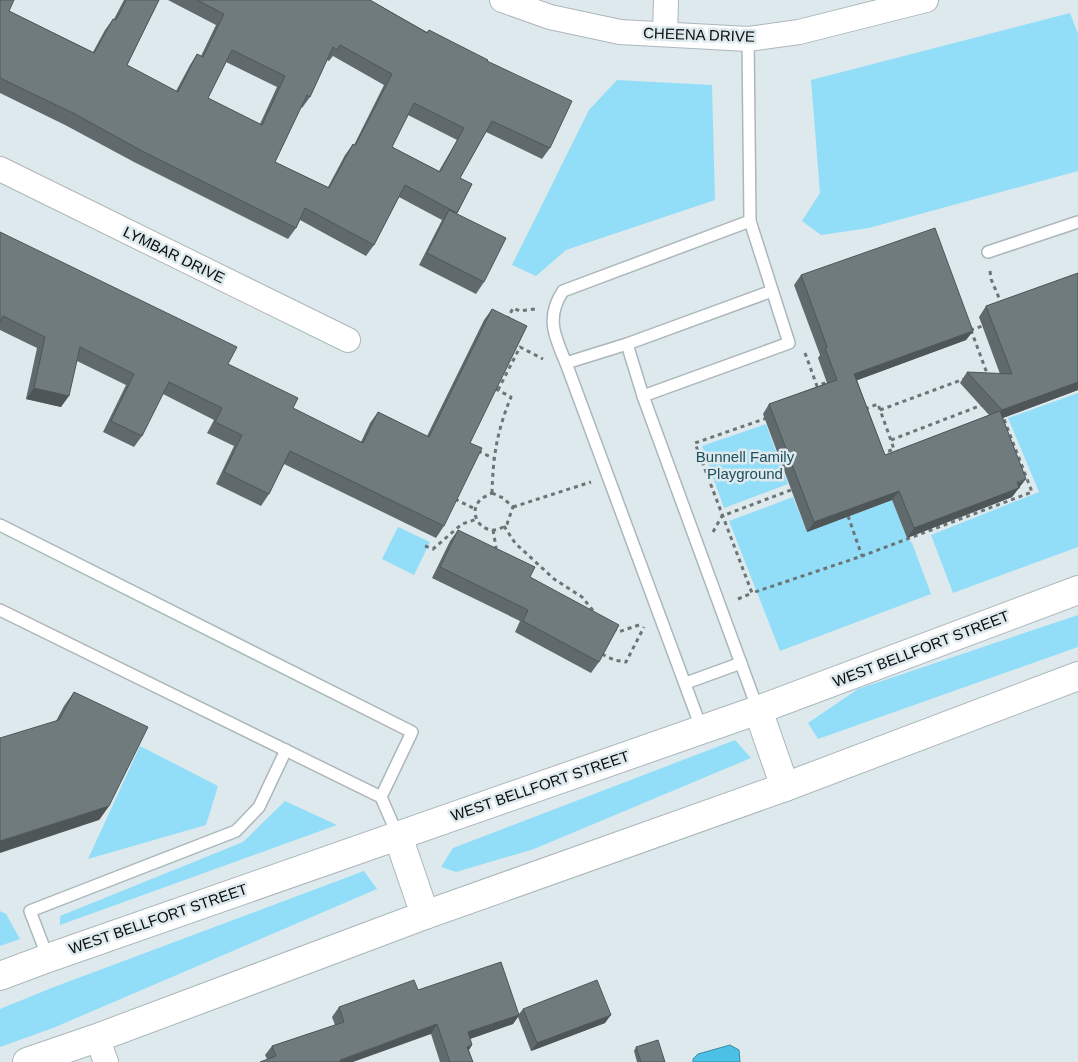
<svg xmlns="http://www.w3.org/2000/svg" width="1078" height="1062" font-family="Helvetica,sans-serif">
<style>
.green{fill:#92def8}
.water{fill:#4cc1e5;stroke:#388ba4}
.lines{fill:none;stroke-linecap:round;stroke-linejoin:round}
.service-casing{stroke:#acb7bb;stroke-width:14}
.minor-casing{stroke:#acb7bb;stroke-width:26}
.secondary-casing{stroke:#acb7bb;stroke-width:30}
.path{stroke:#6c7476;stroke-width:3;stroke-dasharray:4 4;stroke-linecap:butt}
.service{stroke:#fff;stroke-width:11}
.minor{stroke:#fff;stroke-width:24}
.secondary{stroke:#fff;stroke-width:28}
.wall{fill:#606a6c;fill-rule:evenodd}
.shaded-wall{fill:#4e5658}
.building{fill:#707b7e;stroke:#4e5658;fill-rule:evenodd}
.labels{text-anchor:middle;stroke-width:5;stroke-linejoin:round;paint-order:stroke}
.street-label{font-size:15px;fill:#090d0e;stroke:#dde9ed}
.park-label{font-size:15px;fill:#1e4f5e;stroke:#dde9ed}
</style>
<rect width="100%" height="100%" fill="#dde9ed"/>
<g class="green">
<path d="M 1070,13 L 1078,34 L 1078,171 L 869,228 L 821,235 L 802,221 L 820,193 L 811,80 Z"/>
<path d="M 617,80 L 712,85 L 715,200 L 566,250 L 536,276 L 512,265 L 589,110 Z"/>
<path d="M 1078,393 L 1078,547 L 953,593 L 931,535 L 1039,492 L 1008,418 Z"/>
<path d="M 766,424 L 788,484 L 724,508 L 702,446 Z"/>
<path d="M 793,497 L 807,532 L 892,500 L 907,538 L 912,543 L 931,594 L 780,651 L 729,521 Z"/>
<path d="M 398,527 L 430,542 L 414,575 L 382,559 Z"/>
<path d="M 1078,615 L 1078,647 L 818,739 L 808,723 L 858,689 Z"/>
<path d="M 735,740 L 751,758 L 534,849 L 456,872 L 441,867 L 453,848 Z"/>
<path d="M 140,746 L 218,786 L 206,825 L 88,859 Z"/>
<path d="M 285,801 L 337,825 L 60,925 L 60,916 L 243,842 Z"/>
<path d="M 364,871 L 377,889 L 53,1028 L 0,1047 L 0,1009 L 54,987 Z"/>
<path d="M 0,911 L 6,914 L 20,939 L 0,946 Z"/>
</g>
<path class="water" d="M 730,1045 L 739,1050 L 740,1062 L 693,1062 L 693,1059 L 698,1054 Z"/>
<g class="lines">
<g class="service-casing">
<g id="service">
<path d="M 988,252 L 1078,222"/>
<path d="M 627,344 L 643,396 L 758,710"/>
<path d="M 566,363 C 555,337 545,318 563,291 L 750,221"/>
<path d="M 643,396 L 789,343 L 750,221 L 748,39"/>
<path d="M 0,525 L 412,732 L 381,797"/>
<path d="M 0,610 L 381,797 L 398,836"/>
<path d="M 686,683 L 741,663"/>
<path d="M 702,730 L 566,363 L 627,344 L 772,291"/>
<path d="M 48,958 L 30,911 L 236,831 L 259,807 L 286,750"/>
</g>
</g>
<g class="minor-casing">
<g id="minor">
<path d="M 502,0 L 550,17 L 620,32 L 748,39 L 799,32 L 926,0"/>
<path d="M 665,34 L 666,0"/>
<path d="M 0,169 L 348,340"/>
<path d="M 97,1038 L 106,1062"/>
</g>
</g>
<g class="secondary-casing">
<g id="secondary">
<path d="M 758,710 L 785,787"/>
<path d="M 398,836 L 425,915"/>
<path d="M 0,976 L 48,958 L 758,710 L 1078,590"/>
<path d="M 27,1062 L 97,1038 L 425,915 L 785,787 L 1078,676"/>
</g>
</g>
<g class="path">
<path d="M 990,271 L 991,279 L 1002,305"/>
<path d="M 507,320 L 513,308 L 520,311 L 535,309"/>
<path d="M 970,330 L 986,325"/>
<path d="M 971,330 L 988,376"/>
<path d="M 805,353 L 817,386 L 830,381"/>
<path d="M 498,390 L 520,347 L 543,359"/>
<path d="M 865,409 L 878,404 L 894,449 L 881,454"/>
<path d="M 880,410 L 964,379"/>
<path d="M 767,418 L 695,443 L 752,593 L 862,556 L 1032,492 L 1002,414"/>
<path d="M 891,440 L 982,405"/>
<path d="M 478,451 L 493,458"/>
<path d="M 492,493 C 493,456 497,431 511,397 L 494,388"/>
<path d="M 492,493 L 503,498 L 513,507 L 507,524 C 487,542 464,515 481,499 C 484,497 488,495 492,493 Z"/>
<path d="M 455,499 L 475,509"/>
<path d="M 513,507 L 591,482"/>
<path d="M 848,516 L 862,556"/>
<path d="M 504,526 L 515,543 L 554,579 L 582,597 L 595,613"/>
<path d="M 493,530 L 496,547 L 494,551"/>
<path d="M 713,532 L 722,516 L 791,490"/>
<path d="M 425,546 L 433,549 L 462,524 L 477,519"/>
<path d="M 738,599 L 752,593"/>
<path d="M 613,629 L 618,632 L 642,624"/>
<path d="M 602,654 L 614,660 L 626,662 L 644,627"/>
</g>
<use href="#service" class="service"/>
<use href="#minor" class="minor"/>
<use href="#secondary" class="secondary"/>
</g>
<g class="wall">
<path d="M 0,0 L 9,11 L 93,52 L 105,30 L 113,19 L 114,19 L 124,0 L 159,0 L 127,65 L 176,91 L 190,65 L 197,54 L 201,56 L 216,25 L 168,0 L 370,0 L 427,32 L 429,30 L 487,61 L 550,148 L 542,159 L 486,132 L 460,178 L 472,184 L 457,214 L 484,282 L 476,294 L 419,265 L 442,220 L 399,197 L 374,245 L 366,256 L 300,220 L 296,228 L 288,239 L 134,162 L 67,126 L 0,93 ZM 333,56 L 384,85 L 354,145 L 353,144 L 345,155 L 328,187 L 275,162 L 301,107 L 302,108 L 310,97 L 327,60 L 329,61 ZM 226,62 L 277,87 L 260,124 L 208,98 ZM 408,115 L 457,140 L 439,171 L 392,147 Z"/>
<path d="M 0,232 L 228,364 L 293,408 L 361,442 L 370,423 L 378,412 L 427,436 L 484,320 L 492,309 L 470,443 L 444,526 L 436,538 L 284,464 L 269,494 L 261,506 L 216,484 L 234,446 L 207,433 L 214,420 L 163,394 L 142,436 L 134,447 L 103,432 L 126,385 L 77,361 L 61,407 L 26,399 L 37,348 L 0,330 Z"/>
<path d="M 1078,273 L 1078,390 L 1003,418 L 1020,488 L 1018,489 L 1012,497 L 907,538 L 892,500 L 807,532 L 763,414 L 769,404 L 827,383 L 818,358 L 820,355 L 794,285 L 801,275 L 973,331 L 966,340 L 857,380 L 885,455 L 989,415 L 960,383 L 967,372 L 1000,374 L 979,317 L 986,306 Z"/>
<path d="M 458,530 L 530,577 L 599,662 L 591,673 L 515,632 L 520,621 L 432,578 L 450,541 Z"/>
<path d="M 74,692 L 109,806 L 99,820 L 56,721 L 64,706 Z"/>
<path d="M 418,990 L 519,1014 L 523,1009 L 605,1023 L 531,1051 L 518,1017 L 513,1024 L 470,1039 L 472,1045 L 469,1050 L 473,1062 L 440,1062 L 431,1034 L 267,1059 L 265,1055 L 272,1046 L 335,1025 L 332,1017 L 339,1007 Z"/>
<path d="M 636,1047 L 665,1062 L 637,1062 L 634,1051 Z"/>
</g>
<g class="shaded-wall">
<path d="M 973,331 L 966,340 L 847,384 L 854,374 Z"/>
<path d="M 1078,382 L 1078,390 L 994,421 L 1002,410 Z"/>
<path d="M 34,388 L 69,396 L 61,407 L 26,399 Z"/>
<path d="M 1026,479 L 1012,497 L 907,538 L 914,528 Z"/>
<path d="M 899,491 L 892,500 L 807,532 L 814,522 Z"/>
<path d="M 109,806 L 99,820 L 0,853 L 0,841 Z"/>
<path d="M 519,1015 L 513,1024 L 461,1042 L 468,1032 Z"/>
<path d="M 611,1015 L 605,1023 L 531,1051 L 537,1043 Z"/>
<path d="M 437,1024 L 431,1034 L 353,1062 L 338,1062 L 340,1060 Z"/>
<path d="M 472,1045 L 466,1054 L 467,1047 Z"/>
</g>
<g class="building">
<path d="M 0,0 L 14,0 L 9,11 L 94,53 L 113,19 L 116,20 L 126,0 L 159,0 L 127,65 L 178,92 L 197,54 L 203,57 L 224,14 L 197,0 L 370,0 L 427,33 L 429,30 L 488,60 L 487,61 L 572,101 L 550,148 L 492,121 L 460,178 L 472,184 L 457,213 L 405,185 L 374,245 L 305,208 L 296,228 L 142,151 L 75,114 L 0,78 ZM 340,45 L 392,74 L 355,146 L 353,144 L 329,188 L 275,162 L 307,95 L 310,97 L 333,47 L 337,50 ZM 232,50 L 285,76 L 262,125 L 208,98 ZM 414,103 L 464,128 L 440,172 L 392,147 Z"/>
<path d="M 449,210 L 506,238 L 484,282 L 427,253 Z"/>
<path d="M 935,228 L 973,331 L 854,374 L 885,455 L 1000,411 L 1026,479 L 1017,482 L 1019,488 L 914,528 L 899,491 L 814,522 L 769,404 L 837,380 L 825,348 L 827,347 L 801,275 Z"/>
<path d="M 0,232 L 237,347 L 228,364 L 298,398 L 293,408 L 363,443 L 378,412 L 429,437 L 492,309 L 527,326 L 470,443 L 482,448 L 444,526 L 290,451 L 269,494 L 224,472 L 242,435 L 215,422 L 222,408 L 169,382 L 142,436 L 111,421 L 134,374 L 80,347 L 69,396 L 34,388 L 45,337 L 3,316 L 0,322 Z"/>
<path d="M 1078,273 L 1078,382 L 1002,410 L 967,372 L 1012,374 L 986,306 Z"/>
<path d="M 458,530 L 535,567 L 530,577 L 619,625 L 599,662 L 523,621 L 528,610 L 440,567 Z"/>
<path d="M 74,692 L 148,727 L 109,806 L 0,841 L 0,738 L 59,720 Z"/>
<path d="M 501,962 L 519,1015 L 468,1032 L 472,1045 L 467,1047 L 473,1062 L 450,1062 L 437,1024 L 340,1060 L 341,1062 L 260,1062 L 276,1056 L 272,1046 L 344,1022 L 339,1007 L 414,980 L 418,990 Z"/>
<path d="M 597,980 L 611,1015 L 537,1043 L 523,1009 Z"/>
<path d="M 658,1040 L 665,1062 L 641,1062 L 636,1047 Z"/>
</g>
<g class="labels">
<g class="street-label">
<text transform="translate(699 35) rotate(2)" y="5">CHEENA DRIVE</text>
<text transform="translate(174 255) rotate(26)" y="5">LYMBAR DRIVE</text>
<text transform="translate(921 649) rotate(-21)" y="5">WEST BELLFORT STREET</text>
<text transform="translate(540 786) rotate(-19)" y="5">WEST BELLFORT STREET</text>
<text transform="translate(158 919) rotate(-19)" y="5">WEST BELLFORT STREET</text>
</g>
<g class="park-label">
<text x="745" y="462">Bunnell Family<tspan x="745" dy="17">Playground</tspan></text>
</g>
</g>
</svg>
